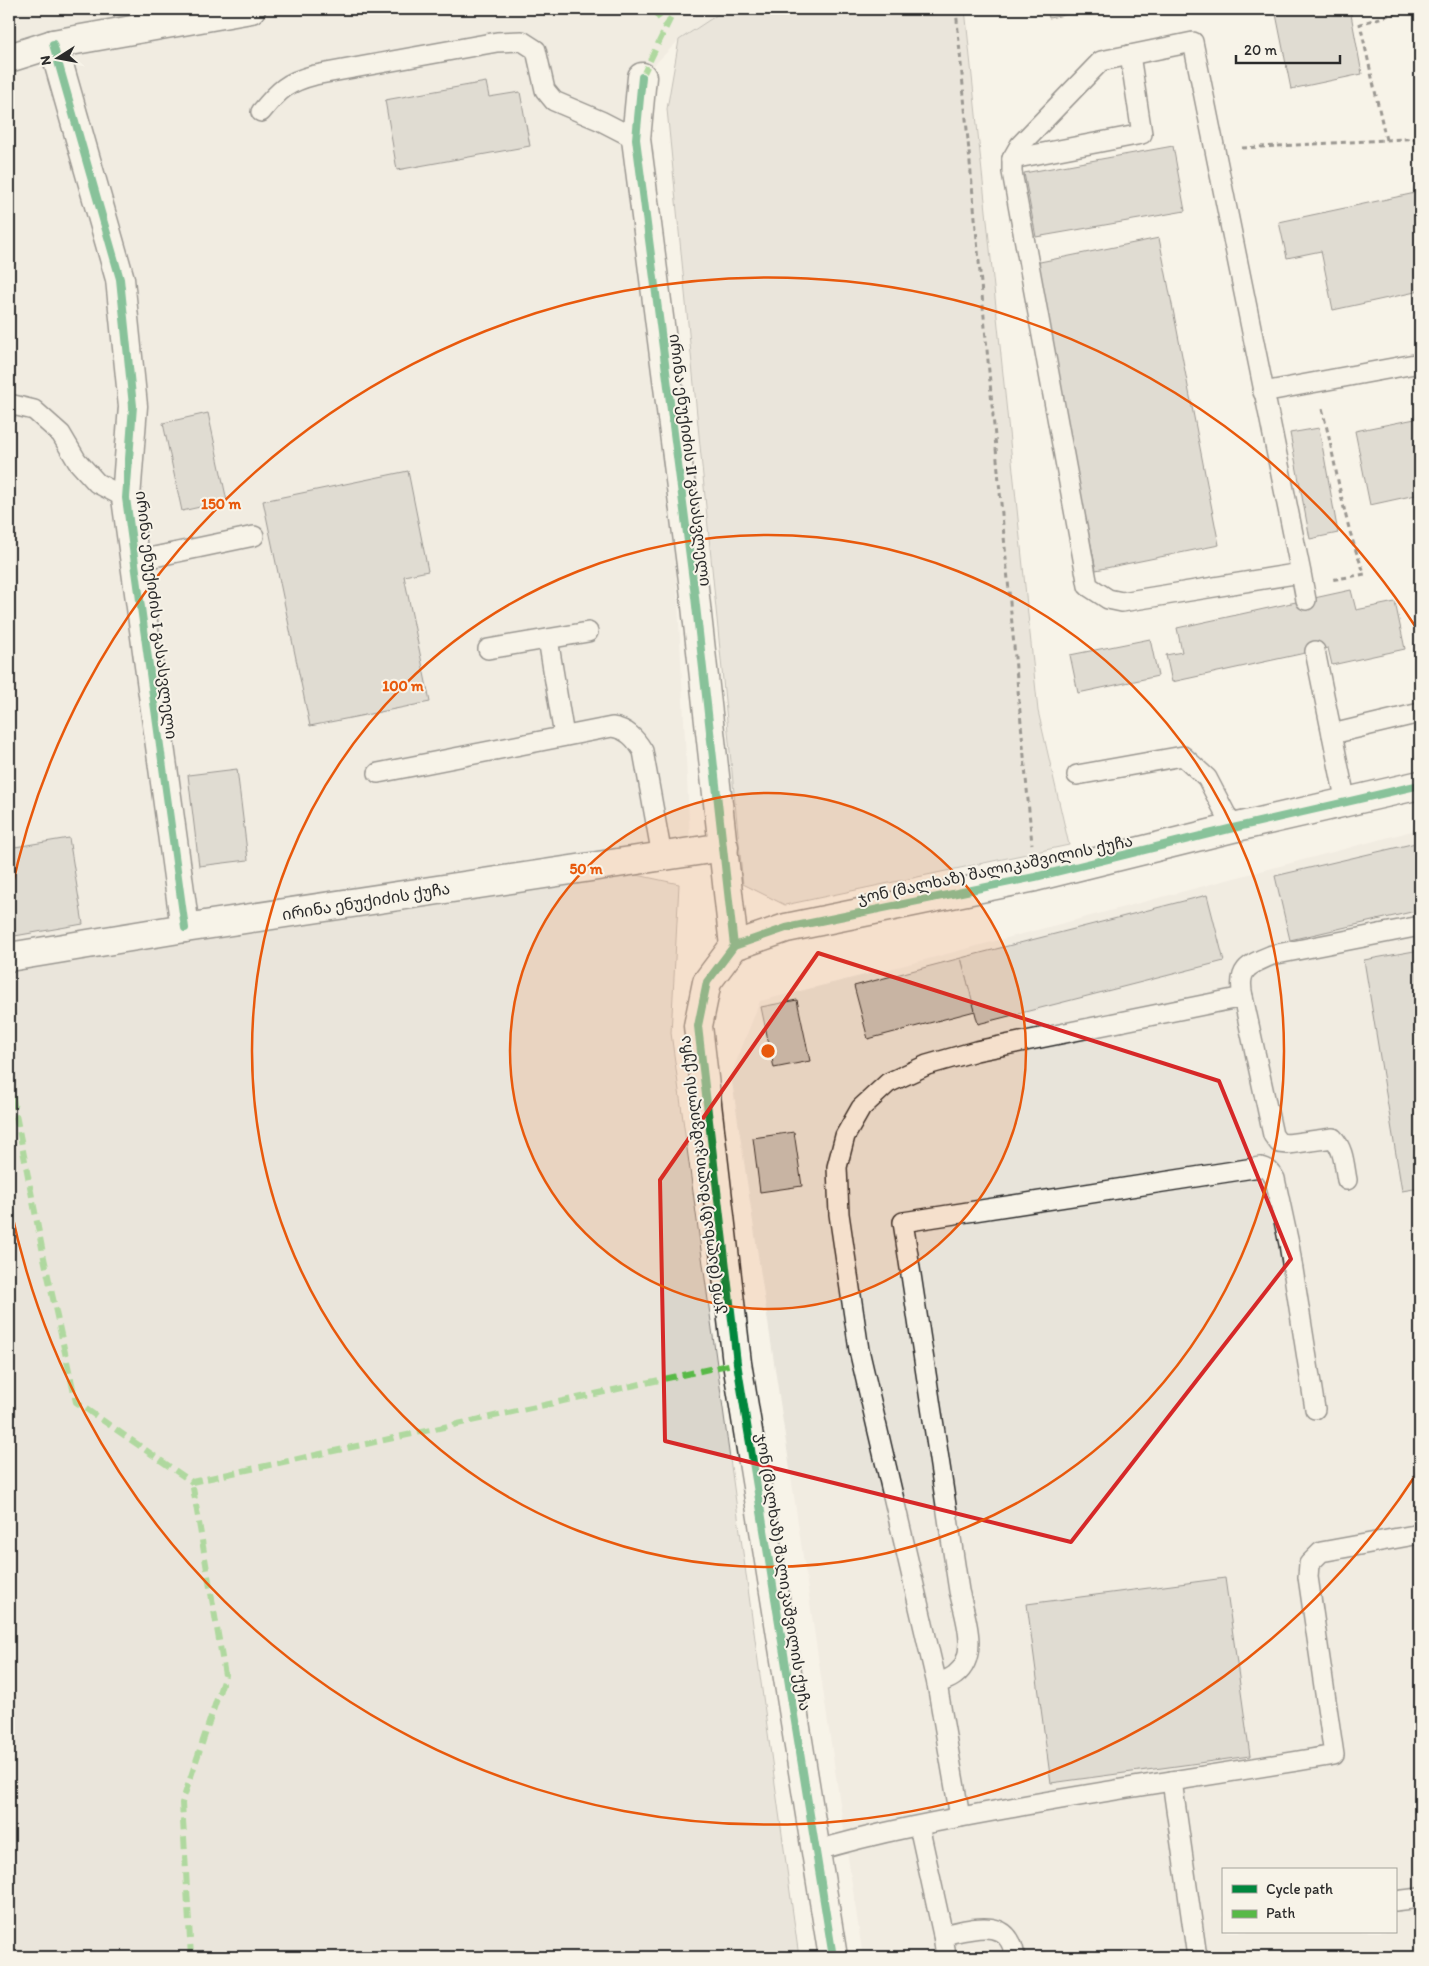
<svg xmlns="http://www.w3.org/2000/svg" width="1429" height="1966" font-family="Itim,'Noto Sans Georgian',sans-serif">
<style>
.built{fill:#e8e4da;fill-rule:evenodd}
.green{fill:#dad6cc;stroke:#82807c}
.building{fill:#c4c1b9;stroke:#2b2b2b}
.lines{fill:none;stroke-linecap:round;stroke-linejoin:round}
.service-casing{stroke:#2b2b2b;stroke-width:22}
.minor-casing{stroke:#2b2b2b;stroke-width:31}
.path{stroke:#2b2b2b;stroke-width:3;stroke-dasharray:5 4;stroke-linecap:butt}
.service{stroke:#f7f3e8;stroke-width:19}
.minor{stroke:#f7f3e8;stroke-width:28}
.quiet{stroke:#58b947;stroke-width:6;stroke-dasharray:12 6;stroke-linecap:butt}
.cycleway-casing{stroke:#f7f3e8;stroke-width:11}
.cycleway{stroke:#00873e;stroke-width:8}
.marked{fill:none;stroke:#d62828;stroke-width:4;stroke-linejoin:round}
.ring{fill:none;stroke:#e8590c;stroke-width:2.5}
.labels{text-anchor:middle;stroke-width:4;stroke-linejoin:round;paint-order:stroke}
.street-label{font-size:16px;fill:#2b2b2b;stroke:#f7f3e8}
.centre{fill:#e8590c;stroke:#f7f3e8;stroke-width:2.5}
.ring-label{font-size:15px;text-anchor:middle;font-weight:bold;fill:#e8590c;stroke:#f7f3e8;stroke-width:4;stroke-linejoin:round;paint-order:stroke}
</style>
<rect width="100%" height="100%" fill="#f7f3e8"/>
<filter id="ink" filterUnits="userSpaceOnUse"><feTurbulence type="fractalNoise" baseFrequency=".02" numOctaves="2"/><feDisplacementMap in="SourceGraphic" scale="10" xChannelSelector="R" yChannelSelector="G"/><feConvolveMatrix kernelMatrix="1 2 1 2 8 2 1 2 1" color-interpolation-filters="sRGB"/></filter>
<g filter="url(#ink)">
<g class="built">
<path d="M 9,9 L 726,9 L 679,40 L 642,77 L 658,180 L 666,366 L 690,839 L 9,948 Z"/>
<path d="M 1420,829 L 1420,1957 L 863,1957 L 731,1075 L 760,1001 L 909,964 ZM 1223,1870 L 1395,1870 L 1395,1932 L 1223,1932 Z"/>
</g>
<g class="green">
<path d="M 726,9 L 965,9 L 1038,711 L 1069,845 L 785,905 L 743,884 L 667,109 L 679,40 Z"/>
<path d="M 623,872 L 679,884 L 671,1033 L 799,1957 L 9,1957 L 9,972 L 84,957 Z"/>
</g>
<g class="building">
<path d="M 1047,9 L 1094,9 L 1049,18 Z"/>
<path d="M 1275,9 L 1350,9 L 1362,74 L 1291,89 Z"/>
<path d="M 486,82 L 489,97 L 520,92 L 530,146 L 397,170 L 385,100 Z"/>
<path d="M 1173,146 L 1185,211 L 1036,237 L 1024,173 Z"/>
<path d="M 1420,192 L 1420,291 L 1333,310 L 1321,251 L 1287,258 L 1279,222 Z"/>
<path d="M 1159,238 L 1219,545 L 1096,570 L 1035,263 Z"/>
<path d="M 208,413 L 227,501 L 182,511 L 163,423 Z"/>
<path d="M 1420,418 L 1420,494 L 1370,505 L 1355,431 Z"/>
<path d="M 1319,428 L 1338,533 L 1310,539 L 1290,433 Z"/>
<path d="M 408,471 L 428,571 L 404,576 L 430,702 L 310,726 L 263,501 Z"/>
<path d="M 1351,590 L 1356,610 L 1395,602 L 1405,649 L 1332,665 L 1328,648 L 1172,682 L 1166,655 L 1182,652 L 1177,628 Z"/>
<path d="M 1150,639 L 1158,676 L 1078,693 L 1070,655 Z"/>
<path d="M 237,769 L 248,860 L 199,866 L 188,775 Z"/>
<path d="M 69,838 L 83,924 L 9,937 L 9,848 Z"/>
<path d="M 1420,842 L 1420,910 L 1290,940 L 1275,876 Z"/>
<path d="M 1207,895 L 1224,961 L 978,1024 L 961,958 Z"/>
<path d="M 1420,950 L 1420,1188 L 1402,1191 L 1364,960 Z"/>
<path d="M 961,958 L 975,1011 L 868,1039 L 854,986 Z"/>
<path d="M 797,1000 L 810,1061 L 774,1068 L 761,1007 Z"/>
<path d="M 794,1132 L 802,1186 L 760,1192 L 753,1138 Z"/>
<path d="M 1225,1578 L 1250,1756 L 1051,1783 L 1027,1604 Z"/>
</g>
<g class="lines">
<g class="service-casing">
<g id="service">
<path d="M 261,112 C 279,90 287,82 315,75 L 497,42 L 522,41 L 536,50 L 545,90 L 554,101 L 601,121 L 636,139"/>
<path d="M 1012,159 L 1142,134 L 1130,55"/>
<path d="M 1263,392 L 1420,363"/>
<path d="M 9,404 L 34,410 L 61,434 L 77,461 L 97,483 L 126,498"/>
<path d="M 135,561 L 254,536"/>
<path d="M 1301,573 L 1122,602 L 1108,599 L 1088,586 L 1012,172 L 1012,159 L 1020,145 L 1101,61 L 1193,42 L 1301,573 L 1306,600"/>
<path d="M 548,639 L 564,736"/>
<path d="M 488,649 L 588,632"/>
<path d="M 1315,651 L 1346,803"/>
<path d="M 1332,734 L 1420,713"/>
<path d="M 378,773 L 612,727 C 627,729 635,738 643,751 L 662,856"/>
<path d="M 1077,775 L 1183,756 L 1207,778 L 1233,828"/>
<path d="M 1243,997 C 1237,969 1248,965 1272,955 L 1420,926"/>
<path d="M 937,1684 C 943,1681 950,1679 955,1675 C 980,1656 965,1616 959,1591 L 903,1222 L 1260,1167 C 1268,1168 1271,1172 1275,1179 L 1289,1244 L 1315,1409"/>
<path d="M 1172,1781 L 1197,1957"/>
<path d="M 960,1817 L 937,1684 L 859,1350 L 839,1214 L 837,1167 L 845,1136 L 861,1108 L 888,1083 L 927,1065 L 976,1051 L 1243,997 L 1273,1135 L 1279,1143 L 1288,1144 L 1333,1138 C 1344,1149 1344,1165 1347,1180"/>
<path d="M 919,1826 L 943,1935 L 946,1957"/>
<path d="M 815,1851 C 881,1831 949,1819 1016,1807 C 1121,1788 1228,1773 1334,1755 L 1308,1577 L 1309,1564 L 1321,1552 L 1420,1534"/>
<path d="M 1395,1901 L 1420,1898"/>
<path d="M 943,1935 C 972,1929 1009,1915 1015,1957"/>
</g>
</g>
<g class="minor-casing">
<g id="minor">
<path d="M 53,44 L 120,279 L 133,406 L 126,498 L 185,928"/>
<path d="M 9,58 L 53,44 L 251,9"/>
<path d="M 642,77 L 636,139 L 694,588 L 734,946"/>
<path d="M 9,957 L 185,928 L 724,847"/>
<path d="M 833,1957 L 737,1363 L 698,1026 L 707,982 L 734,946 L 786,928 L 1035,877 L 1233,828 L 1420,785"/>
</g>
</g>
<g class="path">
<path d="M 956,9 L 1032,844"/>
<path d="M 1386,140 L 1360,24 L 1409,9"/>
<path d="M 1242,148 L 1420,138"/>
<path d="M 1322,409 C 1337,464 1342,522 1365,574 L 1331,580"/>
</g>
<use href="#service" class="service"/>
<use href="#minor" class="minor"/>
<g class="quiet">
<path d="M 653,9 L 666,27"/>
<path d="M 642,77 L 675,9"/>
<path d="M 9,1079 L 44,1258 L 76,1402 L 192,1482 L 737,1363"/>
<path d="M 191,1957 L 182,1803 L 225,1675 L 192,1482"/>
</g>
<g class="cycleway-casing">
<g id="cycleway">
<path d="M 53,44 L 120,279 L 133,406 L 126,498 L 185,928"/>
<path d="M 642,77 L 636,139 L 694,588 L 734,946"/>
<path d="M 833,1957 L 737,1363 L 698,1026 L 707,982 L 734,946 L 786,928 L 1035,877 L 1233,828 L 1420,785"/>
</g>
</g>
<use href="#cycleway" class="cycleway"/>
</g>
</g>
<path d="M0 0H1429V1966H0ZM 818,953 L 1219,1081 L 1291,1259 L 1071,1542 L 665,1441 L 660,1180 Z" fill="#f7f3e8" fill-opacity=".55" fill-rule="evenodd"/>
<path class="marked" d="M 818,953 L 1219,1081 L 1291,1259 L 1071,1542 L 665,1441 L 660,1180 Z"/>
<circle cx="768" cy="1051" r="258" fill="#e8590c" fill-opacity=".12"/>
<g class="ring">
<circle cx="768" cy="1051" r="258"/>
<circle cx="768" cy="1051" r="516"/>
<path d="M1417 1473A774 774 0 0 1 10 1205M10 897A774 774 0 0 1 1417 629"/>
</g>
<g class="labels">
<g class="street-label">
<text transform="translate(691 460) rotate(83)" y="6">ირინა ენუქიძის II გასასვლელი</text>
<text transform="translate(157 615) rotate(83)" y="6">ირინა ენუქიძის I გასასვლელი</text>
<text transform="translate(995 869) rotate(-12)" y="6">ჯონ (მალხაზ) შალიკაშვილის ქუჩა</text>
<text transform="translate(366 901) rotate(-9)" y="6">ირინა ენუქიძის ქუჩა</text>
<text transform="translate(701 1175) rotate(-97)" y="6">ჯონ (მალხაზ) შალიკაშვილის ქუჩა</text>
<text transform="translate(784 1572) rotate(81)" y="6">ჯონ (მალხაზ) შალიკაშვილის ქუჩა</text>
</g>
</g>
<circle cx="768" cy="1051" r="8" class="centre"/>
<g class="ring-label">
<text x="221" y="509">150 m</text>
<text x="403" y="691">100 m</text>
<text x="586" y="874">50 m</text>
</g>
<rect width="1429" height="1966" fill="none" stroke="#f7f3e8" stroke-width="30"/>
<rect x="15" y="15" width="1399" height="1936" fill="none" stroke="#2b2b2b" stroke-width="2" filter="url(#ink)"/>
<rect x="1222" y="1868" width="175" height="65" fill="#f7f3e8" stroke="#a5a39c"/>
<rect x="1232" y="1885" width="25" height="8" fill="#00873e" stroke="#a5a39c"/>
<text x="1266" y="1894" font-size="15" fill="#2b2b2b">Cycle path</text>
<rect x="1232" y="1910" width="25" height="8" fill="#58b947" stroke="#a5a39c"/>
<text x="1266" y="1918" font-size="15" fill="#2b2b2b">Path</text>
<g transform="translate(58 58) rotate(259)" stroke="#f7f3e8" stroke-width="4" paint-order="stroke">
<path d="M0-4L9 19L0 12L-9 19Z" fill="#2b2b2b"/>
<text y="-8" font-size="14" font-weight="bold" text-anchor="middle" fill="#2b2b2b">N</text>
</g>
<path d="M1236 55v8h104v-8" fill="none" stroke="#2b2b2b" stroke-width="2.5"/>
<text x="1244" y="55" font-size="15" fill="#2b2b2b" stroke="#f7f3e8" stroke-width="4" paint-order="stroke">20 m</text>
</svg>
